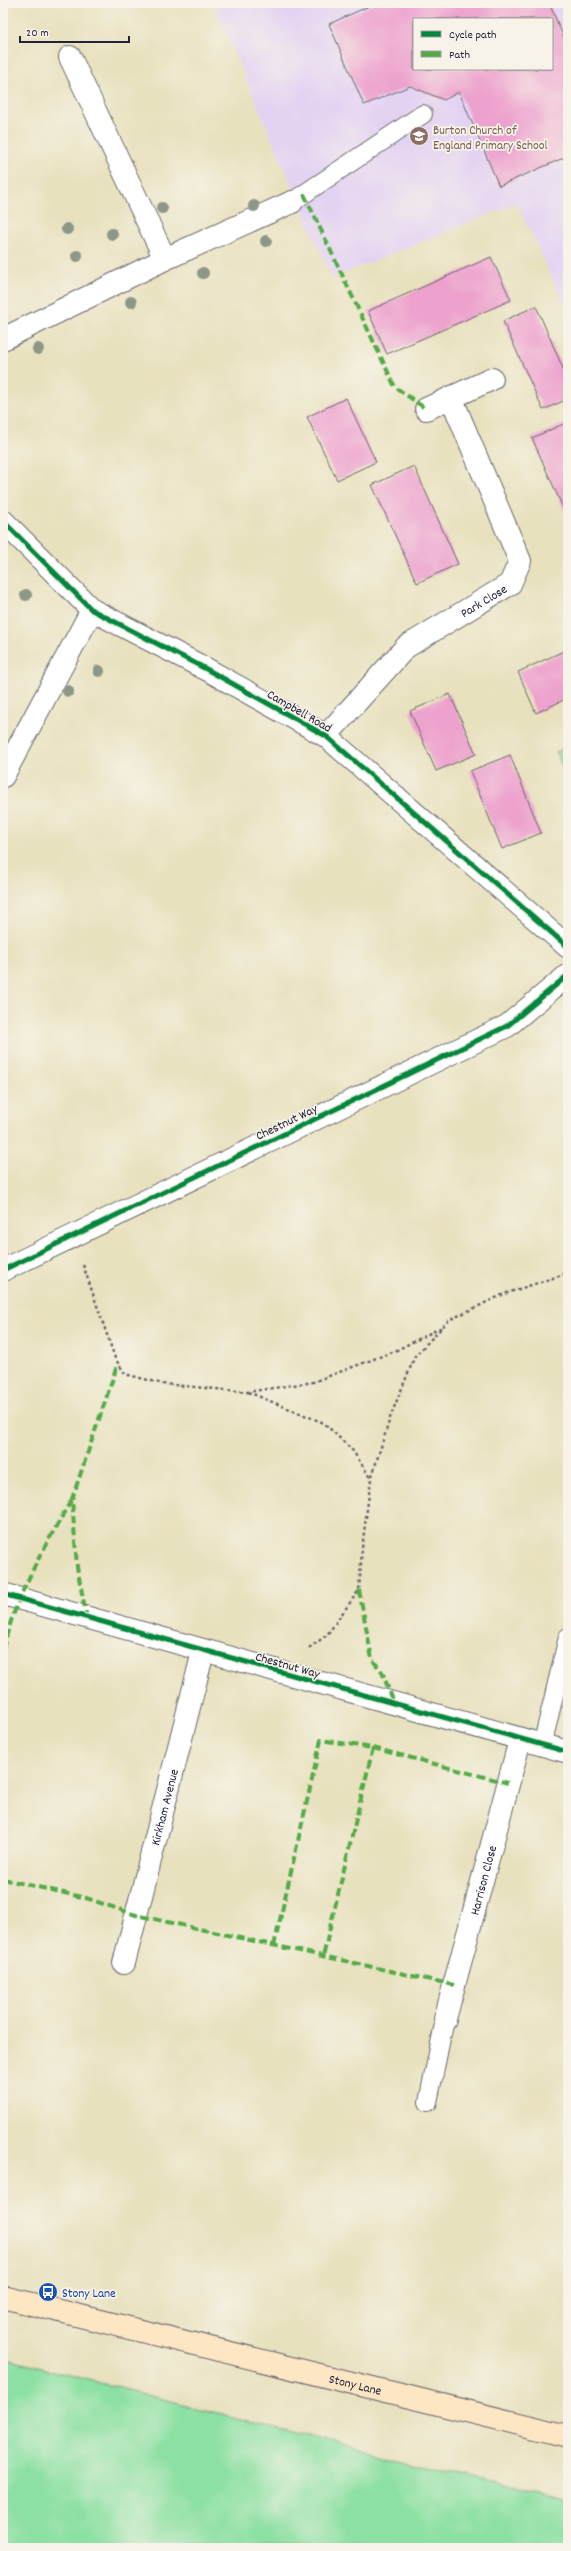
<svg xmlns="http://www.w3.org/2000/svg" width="571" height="2551" font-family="Dekko,sans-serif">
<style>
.built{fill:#e3d3f3;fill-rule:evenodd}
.green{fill:#8be0a2;stroke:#56816e}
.building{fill:#eda2ce;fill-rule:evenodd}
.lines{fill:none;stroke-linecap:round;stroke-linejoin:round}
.service-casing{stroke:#676569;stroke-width:20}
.minor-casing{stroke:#676569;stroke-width:24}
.secondary-casing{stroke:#676569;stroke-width:24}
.path{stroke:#676569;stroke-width:2.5;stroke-dasharray:3 3;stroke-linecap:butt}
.service{stroke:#fff;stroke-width:18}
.minor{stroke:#fff;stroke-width:22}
.secondary{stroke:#fce6c4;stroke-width:22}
.quiet{stroke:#53aa46;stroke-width:4;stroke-dasharray:8 4;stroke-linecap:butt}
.cycleway-casing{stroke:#f7f3e8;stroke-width:8}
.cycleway{stroke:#00873e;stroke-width:5}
.tree{fill:#8d9787}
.labels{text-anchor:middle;stroke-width:3.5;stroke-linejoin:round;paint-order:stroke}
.education-label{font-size:13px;fill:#785e54;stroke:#f7f3e8;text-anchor:start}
.street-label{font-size:13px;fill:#22223b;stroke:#f7f3e8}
.transit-label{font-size:13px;fill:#164399;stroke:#f7f3e8;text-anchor:start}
</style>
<rect width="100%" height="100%" fill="#f7f3e8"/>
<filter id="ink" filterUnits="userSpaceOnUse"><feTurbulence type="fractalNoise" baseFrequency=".025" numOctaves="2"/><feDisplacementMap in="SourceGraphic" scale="8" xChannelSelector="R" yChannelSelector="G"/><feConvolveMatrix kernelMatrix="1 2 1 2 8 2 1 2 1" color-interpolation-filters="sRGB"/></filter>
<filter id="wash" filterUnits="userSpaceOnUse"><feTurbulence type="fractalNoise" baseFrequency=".012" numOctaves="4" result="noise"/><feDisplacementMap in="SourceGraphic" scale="16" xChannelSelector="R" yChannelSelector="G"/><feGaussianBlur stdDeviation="0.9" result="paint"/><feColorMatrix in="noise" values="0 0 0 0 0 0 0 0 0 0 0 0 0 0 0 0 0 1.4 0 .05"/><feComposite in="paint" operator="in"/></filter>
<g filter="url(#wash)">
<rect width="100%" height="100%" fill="#e8e1be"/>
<path class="built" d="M 213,3 L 568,3 L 568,312 L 517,203 L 332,278 ZM 414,19 L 552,19 L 552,69 L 414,69 Z"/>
<g class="green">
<path d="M 568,747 L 568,780 L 556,752 Z"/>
<path d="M 3,2358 L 568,2503 L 568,2548 L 3,2548 Z"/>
</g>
<g id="blocks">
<g class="building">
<path d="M 376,3 L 549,3 L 568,47 L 568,156 L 499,186 L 459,92 L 444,100 L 410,86 L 364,105 L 329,24 ZM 414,19 L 552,19 L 552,69 L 414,69 Z"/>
<path d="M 491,257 L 511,300 L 387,354 L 368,311 Z"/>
<path d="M 536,306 L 568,380 L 568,399 L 543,410 L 503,321 Z"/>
<path d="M 346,398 L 376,462 L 337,480 L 307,417 Z"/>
<path d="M 568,422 L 568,519 L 532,438 Z"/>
<path d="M 414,466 L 458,564 L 417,583 L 372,485 Z"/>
<path d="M 568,649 L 568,698 L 536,713 L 518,672 Z"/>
<path d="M 450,694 L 476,754 L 436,771 L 410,711 Z"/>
<path d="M 510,755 L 541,833 L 502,849 L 470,771 Z"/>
</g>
</g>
</g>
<g filter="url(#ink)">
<use href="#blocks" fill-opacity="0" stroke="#676569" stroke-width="1"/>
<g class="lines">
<g class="service-casing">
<g id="service">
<path d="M 292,202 L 423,114"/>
<path d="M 542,1746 L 568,1637"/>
<path d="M 428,2102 L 445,2019"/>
</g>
</g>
<g class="minor-casing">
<g id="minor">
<path d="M 70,57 L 165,259"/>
<path d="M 3,339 L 165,259 L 292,202"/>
<path d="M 426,409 L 492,379"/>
<path d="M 3,521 L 92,610 L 208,670 L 326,736 L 568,947"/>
<path id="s1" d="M 326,736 L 406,647 L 510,584 L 520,561 L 451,397"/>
<path d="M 3,776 L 92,610"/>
<path d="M 3,1270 L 507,1026 L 568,975"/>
<path d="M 3,1594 L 568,1752"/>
<path id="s2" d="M 124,1963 L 203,1652"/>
<path id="s3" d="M 445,2019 L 520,1740"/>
</g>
</g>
<g class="secondary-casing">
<g id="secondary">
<path id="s4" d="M 3,2297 L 568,2436"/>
</g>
</g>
<g class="path">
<path d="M 83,1265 L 115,1358 L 125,1374 L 163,1384 L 247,1392 L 313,1382 L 395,1351 L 442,1327"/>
<path d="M 248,1392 L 324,1423 L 353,1451 L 371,1479"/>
<path d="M 309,1648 L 327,1635 L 359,1590 L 362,1548 L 371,1479 L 391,1415 L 415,1356 L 449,1320 L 504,1294 L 568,1273"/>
</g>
<use href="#service" class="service"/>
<use href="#minor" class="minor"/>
<use href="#secondary" class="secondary"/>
<g class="quiet">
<path d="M 304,194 L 395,387 L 426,409"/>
<path d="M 359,1590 L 372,1659 L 382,1672 L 395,1705"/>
<path d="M 87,1619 L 77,1567 L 72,1499 L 118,1363"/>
<path d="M 3,1649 C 16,1594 44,1548 72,1499"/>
<path d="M 373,1748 L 508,1783"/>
<path d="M 3,1879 L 86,1898 L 136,1915 L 454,1985"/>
<path d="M 274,1946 L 321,1740 L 373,1748 L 323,1957"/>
</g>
<g class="cycleway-casing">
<g id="cycleway">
<path d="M 3,521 L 92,610 L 208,670 L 326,736 L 568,947"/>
<path d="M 3,1270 L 507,1026 L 568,975"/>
<path d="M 3,1594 L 568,1752"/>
</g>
</g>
<use href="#cycleway" class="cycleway"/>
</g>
<g class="tree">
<circle cx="254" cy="206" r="6"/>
<circle cx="162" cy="208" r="6"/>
<circle cx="67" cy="229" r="6"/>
<circle cx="112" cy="234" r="6"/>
<circle cx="266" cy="241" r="6"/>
<circle cx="77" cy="256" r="6"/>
<circle cx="203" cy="273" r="6"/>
<circle cx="131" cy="302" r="6"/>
<circle cx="38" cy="349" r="6"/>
<circle cx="26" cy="595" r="6"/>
<circle cx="99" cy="671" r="6"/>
<circle cx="68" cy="691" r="6"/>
</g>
</g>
<defs>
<g id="school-disc" transform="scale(1)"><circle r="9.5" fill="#8d6e63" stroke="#f7f3e8"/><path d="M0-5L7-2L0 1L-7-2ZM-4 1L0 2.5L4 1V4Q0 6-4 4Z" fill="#fff"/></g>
<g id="bus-disc" transform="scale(1)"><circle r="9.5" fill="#1a4fb4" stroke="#f7f3e8"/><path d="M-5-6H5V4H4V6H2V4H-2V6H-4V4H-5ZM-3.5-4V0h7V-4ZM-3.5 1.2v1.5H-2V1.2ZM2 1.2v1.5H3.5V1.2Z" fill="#fff"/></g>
</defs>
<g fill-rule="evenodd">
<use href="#school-disc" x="419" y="136"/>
<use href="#bus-disc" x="48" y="2292"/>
</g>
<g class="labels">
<g class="education-label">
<text x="433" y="134">Burton Church of<tspan x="433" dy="15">England Primary School</tspan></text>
</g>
<g class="street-label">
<text dy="5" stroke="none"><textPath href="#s1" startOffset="210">Park Close</textPath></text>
<text transform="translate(300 710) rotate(30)" y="5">Campbell Road</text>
<text transform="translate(286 1121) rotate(-26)" y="5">Chestnut Way</text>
<text transform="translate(288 1664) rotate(16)" y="5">Chestnut Way</text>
<text dy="5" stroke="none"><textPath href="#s2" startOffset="161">Kirkham Avenue</textPath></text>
<text dy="5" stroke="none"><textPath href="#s3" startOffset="144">Harrison Close</textPath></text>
<text dy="5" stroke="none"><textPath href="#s4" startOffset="363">Stony Lane</textPath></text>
</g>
<g class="transit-label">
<text x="62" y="2297">Stony Lane</text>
</g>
</g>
<rect width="571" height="2551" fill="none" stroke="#f7f3e8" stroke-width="16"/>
<rect x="413" y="18" width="140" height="52" fill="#f7f3e8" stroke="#a29fa3"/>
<rect x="421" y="31" width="20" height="6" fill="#00873e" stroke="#a29fa3"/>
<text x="449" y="38" font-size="12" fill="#22223b">Cycle path</text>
<rect x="421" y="51" width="20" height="6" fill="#53aa46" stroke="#a29fa3"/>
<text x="449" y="58" font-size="12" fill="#22223b">Path</text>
<path d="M20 36v6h109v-6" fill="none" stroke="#22223b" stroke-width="2"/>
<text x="26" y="36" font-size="12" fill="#22223b" stroke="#f7f3e8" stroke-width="3" paint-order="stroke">20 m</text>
</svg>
